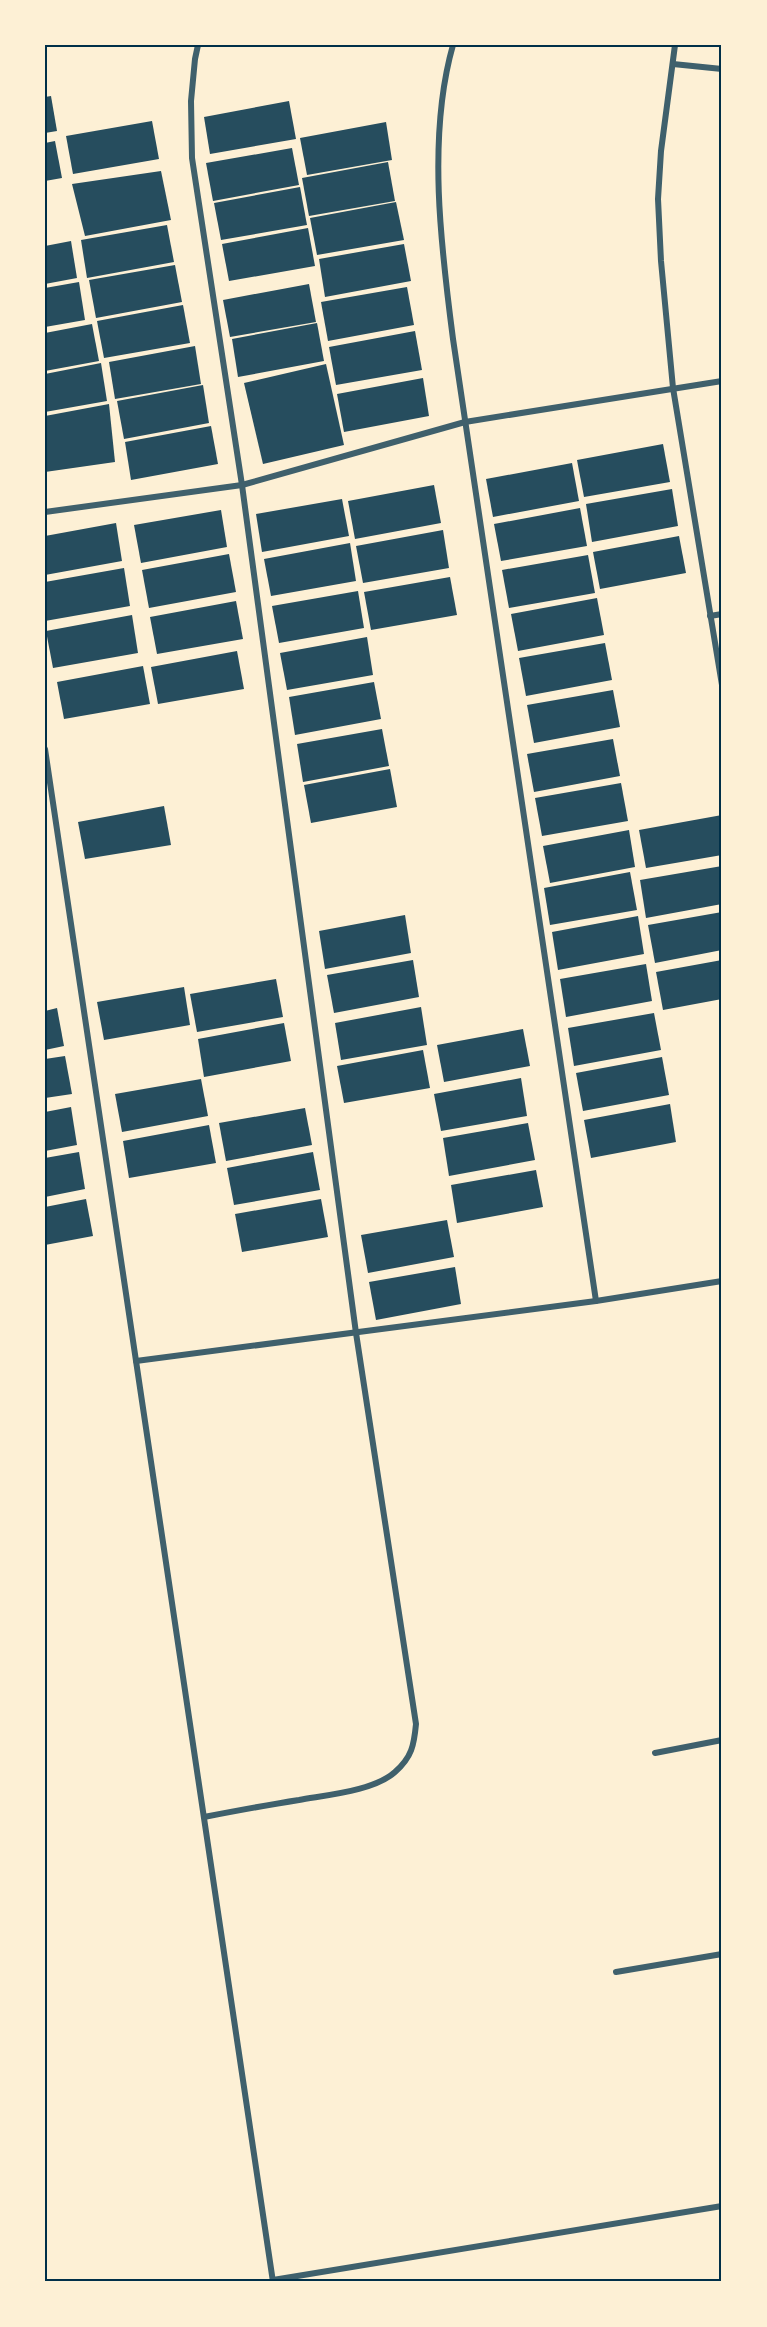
<svg xmlns="http://www.w3.org/2000/svg" width="767" height="2327" font-family="Figtree,sans-serif">
<style>
.building{fill:#264d5e}
.lines{fill:none;stroke-linecap:round;stroke-linejoin:round}
.minor{stroke:#3f606c;stroke-width:6}
.neatline{fill:none;stroke:#003049;stroke-width:2}
</style>
<rect width="100%" height="100%" fill="#fdf0d5"/>
<g class="building">
<path d="M 51,96 L 57,131 L 45,133 L 45,97 Z"/>
<path d="M 289,101 L 296,139 L 210,154 L 204,117 Z"/>
<path d="M 152,121 L 159,159 L 73,174 L 66,136 Z"/>
<path d="M 386,122 L 392,160 L 307,175 L 300,138 Z"/>
<path d="M 55,141 L 62,178 L 45,181 L 45,143 Z"/>
<path d="M 292,148 L 299,185 L 213,201 L 206,163 Z"/>
<path d="M 388,162 L 395,201 L 309,216 L 302,178 Z"/>
<path d="M 161,171 L 171,220 L 85,236 L 72,184 Z"/>
<path d="M 300,187 L 307,225 L 221,240 L 214,203 Z"/>
<path d="M 396,202 L 404,240 L 317,255 L 310,218 Z"/>
<path d="M 167,225 L 174,262 L 87,278 L 81,240 Z"/>
<path d="M 308,228 L 315,266 L 229,281 L 222,244 Z"/>
<path d="M 71,241 L 77,278 L 45,284 L 45,246 Z"/>
<path d="M 404,244 L 411,281 L 325,297 L 319,259 Z"/>
<path d="M 175,265 L 182,302 L 96,318 L 89,280 Z"/>
<path d="M 79,282 L 85,320 L 45,327 L 45,288 Z"/>
<path d="M 309,284 L 316,322 L 230,337 L 223,300 Z"/>
<path d="M 407,287 L 414,325 L 328,341 L 321,302 Z"/>
<path d="M 183,305 L 190,343 L 104,358 L 97,321 Z"/>
<path d="M 317,323 L 324,361 L 238,377 L 232,339 Z"/>
<path d="M 92,324 L 99,361 L 45,371 L 45,333 Z"/>
<path d="M 415,331 L 422,370 L 336,385 L 329,347 Z"/>
<path d="M 195,346 L 201,384 L 115,399 L 109,362 Z"/>
<path d="M 101,363 L 107,401 L 45,412 L 45,374 Z"/>
<path d="M 326,364 L 344,445 L 263,464 L 244,383 Z"/>
<path d="M 423,378 L 429,416 L 344,432 L 337,394 Z"/>
<path d="M 203,385 L 209,423 L 124,439 L 117,401 Z"/>
<path d="M 109,404 L 115,462 L 45,472 L 45,416 Z"/>
<path d="M 211,426 L 218,464 L 131,480 L 125,442 Z"/>
<path d="M 663,444 L 670,482 L 584,497 L 577,460 Z"/>
<path d="M 572,463 L 579,501 L 493,517 L 486,479 Z"/>
<path d="M 434,485 L 441,523 L 355,539 L 348,501 Z"/>
<path d="M 672,489 L 678,526 L 592,542 L 586,504 Z"/>
<path d="M 342,499 L 349,536 L 262,552 L 256,514 Z"/>
<path d="M 580,508 L 587,546 L 501,561 L 494,524 Z"/>
<path d="M 221,510 L 227,547 L 141,563 L 134,525 Z"/>
<path d="M 116,523 L 122,561 L 45,575 L 45,536 Z"/>
<path d="M 443,530 L 449,568 L 363,583 L 356,546 Z"/>
<path d="M 679,536 L 686,573 L 600,589 L 593,552 Z"/>
<path d="M 350,543 L 356,581 L 271,596 L 264,559 Z"/>
<path d="M 229,554 L 236,592 L 149,608 L 142,570 Z"/>
<path d="M 588,555 L 595,593 L 509,608 L 502,570 Z"/>
<path d="M 124,568 L 130,606 L 45,621 L 45,582 Z"/>
<path d="M 450,577 L 457,615 L 371,630 L 364,592 Z"/>
<path d="M 358,591 L 364,628 L 279,643 L 272,606 Z"/>
<path d="M 597,598 L 604,635 L 518,651 L 511,614 Z"/>
<path d="M 236,601 L 243,639 L 157,654 L 150,617 Z"/>
<path d="M 132,615 L 138,653 L 53,668 L 46,631 Z"/>
<path d="M 367,637 L 373,675 L 287,690 L 280,653 Z"/>
<path d="M 605,643 L 612,680 L 526,696 L 519,658 Z"/>
<path d="M 237,651 L 244,689 L 158,704 L 151,667 Z"/>
<path d="M 143,666 L 150,704 L 64,719 L 57,682 Z"/>
<path d="M 374,682 L 381,719 L 295,735 L 289,697 Z"/>
<path d="M 613,690 L 620,727 L 534,743 L 527,705 Z"/>
<path d="M 382,729 L 389,766 L 303,782 L 297,744 Z"/>
<path d="M 613,739 L 620,776 L 534,792 L 527,754 Z"/>
<path d="M 390,769 L 397,807 L 311,823 L 304,785 Z"/>
<path d="M 621,783 L 628,821 L 542,836 L 535,798 Z"/>
<path d="M 164,806 L 171,845 L 85,859 L 78,822 Z"/>
<path d="M 722,815 L 722,855 L 646,868 L 639,830 Z"/>
<path d="M 629,830 L 635,867 L 550,883 L 543,846 Z"/>
<path d="M 722,866 L 722,904 L 646,918 L 640,880 Z"/>
<path d="M 630,872 L 637,910 L 550,925 L 544,888 Z"/>
<path d="M 722,912 L 722,950 L 655,963 L 648,925 Z"/>
<path d="M 405,915 L 411,953 L 325,969 L 319,931 Z"/>
<path d="M 638,916 L 644,954 L 558,970 L 552,932 Z"/>
<path d="M 413,960 L 419,997 L 334,1013 L 327,975 Z"/>
<path d="M 722,960 L 722,999 L 663,1010 L 656,972 Z"/>
<path d="M 646,964 L 652,1001 L 566,1017 L 560,979 Z"/>
<path d="M 276,979 L 283,1017 L 197,1032 L 190,994 Z"/>
<path d="M 184,987 L 190,1025 L 104,1040 L 97,1002 Z"/>
<path d="M 421,1007 L 427,1045 L 341,1060 L 335,1023 Z"/>
<path d="M 57,1008 L 64,1046 L 45,1050 L 45,1011 Z"/>
<path d="M 654,1013 L 661,1050 L 574,1066 L 568,1028 Z"/>
<path d="M 284,1023 L 291,1061 L 204,1077 L 198,1039 Z"/>
<path d="M 523,1029 L 530,1066 L 444,1082 L 437,1045 Z"/>
<path d="M 423,1050 L 430,1088 L 344,1103 L 337,1066 Z"/>
<path d="M 65,1056 L 72,1094 L 45,1098 L 45,1059 Z"/>
<path d="M 662,1057 L 669,1095 L 583,1111 L 576,1073 Z"/>
<path d="M 521,1078 L 527,1116 L 441,1131 L 434,1094 Z"/>
<path d="M 201,1079 L 208,1116 L 122,1132 L 115,1094 Z"/>
<path d="M 670,1104 L 676,1142 L 591,1158 L 584,1120 Z"/>
<path d="M 71,1107 L 77,1145 L 45,1151 L 45,1112 Z"/>
<path d="M 305,1108 L 312,1145 L 226,1161 L 219,1123 Z"/>
<path d="M 528,1123 L 535,1160 L 449,1176 L 443,1138 Z"/>
<path d="M 209,1125 L 216,1163 L 129,1178 L 123,1141 Z"/>
<path d="M 79,1152 L 85,1189 L 45,1197 L 45,1158 Z"/>
<path d="M 313,1152 L 320,1190 L 234,1205 L 227,1168 Z"/>
<path d="M 536,1170 L 543,1207 L 457,1223 L 451,1185 Z"/>
<path d="M 86,1199 L 93,1236 L 45,1245 L 45,1207 Z"/>
<path d="M 321,1199 L 328,1237 L 242,1252 L 235,1214 Z"/>
<path d="M 447,1220 L 454,1257 L 368,1273 L 361,1235 Z"/>
<path d="M 455,1267 L 461,1304 L 376,1320 L 369,1282 Z"/>
</g>
<g class="lines">
<g class="minor">
<path d="M 198,45 L 195,59 L 191,101 L 192,158 L 242,485 L 356,1333 L 416,1724 C 414,1745 412,1757 395,1772 C 374,1791 326,1795 299,1800 C 267,1805 235,1811 204,1817"/>
<path d="M 453,45 C 427,136 441,247 453,339 L 596,1301"/>
<path d="M 675,45 L 661,151 L 658,199 L 661,261 L 673,388 L 722,685"/>
<path d="M 673,64 L 722,69"/>
<path d="M 45,512 L 242,485 L 465,422 L 722,381"/>
<path d="M 710,616 L 722,614"/>
<path d="M 45,749 L 273,2282"/>
<path d="M 136,1361 L 596,1301 L 722,1281"/>
<path d="M 655,1753 L 722,1740"/>
<path d="M 616,1972 L 722,1954"/>
<path d="M 273,2280 L 722,2206"/>
</g>
</g>
<rect width="767" height="2327" fill="none" stroke="#fdf0d5" stroke-width="93"/>
<rect x="46" y="46" width="674" height="2234" class="neatline"/>
</svg>
